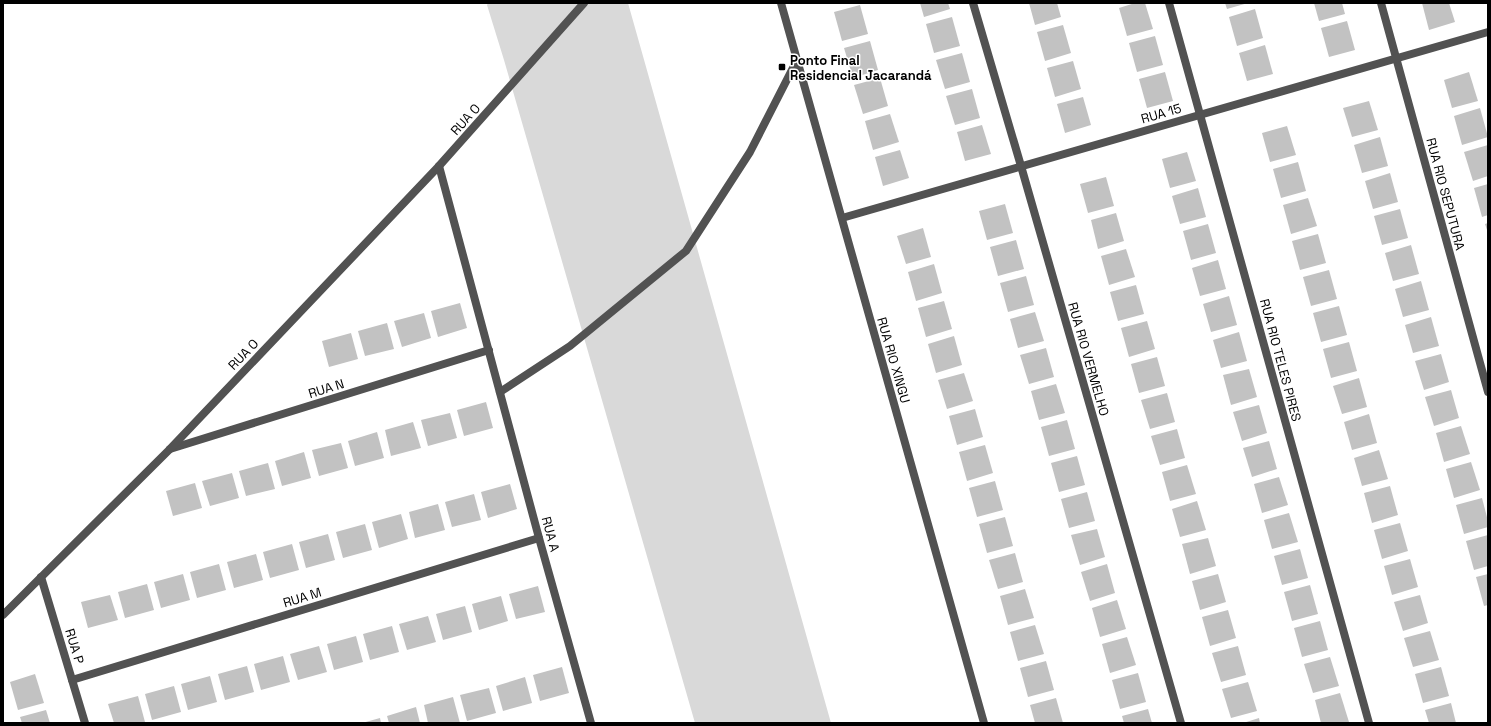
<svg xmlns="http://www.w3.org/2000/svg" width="1491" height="726" font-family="'Space Grotesk',sans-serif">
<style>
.green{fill:#d9d9d9}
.building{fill:#c2c2c2}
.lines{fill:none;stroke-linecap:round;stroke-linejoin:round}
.minor{stroke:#525252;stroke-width:8}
.poi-dot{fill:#000;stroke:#fff;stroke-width:1.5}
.labels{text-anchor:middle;stroke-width:3;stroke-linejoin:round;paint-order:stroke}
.poi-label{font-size:13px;font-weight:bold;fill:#000;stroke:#fff;text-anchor:start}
.street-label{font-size:13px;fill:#000;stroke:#fff}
</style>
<rect width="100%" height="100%" fill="#fff"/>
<path class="green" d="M 488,3 L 628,3 L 831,723 L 695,723 L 504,60 L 487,5 Z"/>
<g class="building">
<path d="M 920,3 L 948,3 L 950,9 L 924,17 Z"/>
<path d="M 1029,3 L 1057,3 L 1061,17 L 1035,25 Z"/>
<path d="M 1135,3 L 1145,3 L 1153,29 L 1127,36 L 1119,8 Z"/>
<path d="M 1225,3 L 1248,3 L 1227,9 Z"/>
<path d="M 1314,3 L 1342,3 L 1345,14 L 1319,21 Z"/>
<path d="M 1422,3 L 1449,3 L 1455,22 L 1429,30 Z"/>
<path d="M 860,5 L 868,34 L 842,41 L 834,12 Z"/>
<path d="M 1255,9 L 1263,38 L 1237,46 L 1229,17 Z"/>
<path d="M 952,17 L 960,46 L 934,53 L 926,24 Z"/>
<path d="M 1347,21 L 1355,50 L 1329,57 L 1321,28 Z"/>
<path d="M 1063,25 L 1071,53 L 1045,61 L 1037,32 Z"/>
<path d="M 1155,36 L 1163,65 L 1137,72 L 1129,43 Z"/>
<path d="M 870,41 L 878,70 L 853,78 L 844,48 Z"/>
<path d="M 1265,45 L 1273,74 L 1247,81 L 1239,53 Z"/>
<path d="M 962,53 L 970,82 L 945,89 L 936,60 Z"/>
<path d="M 1073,61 L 1081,89 L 1055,97 L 1047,68 Z"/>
<path d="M 1165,72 L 1173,101 L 1147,108 L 1139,79 Z"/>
<path d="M 1469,72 L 1478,101 L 1452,108 L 1444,80 Z"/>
<path d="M 880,78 L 888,106 L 863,114 L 854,85 Z"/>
<path d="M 972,89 L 980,118 L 955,125 L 946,96 Z"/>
<path d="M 1083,97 L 1091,125 L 1065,133 L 1057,104 Z"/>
<path d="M 1369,101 L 1378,130 L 1352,137 L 1343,108 Z"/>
<path d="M 1480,108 L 1488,137 L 1462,145 L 1454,116 Z"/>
<path d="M 890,114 L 899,142 L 873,150 L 865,121 Z"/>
<path d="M 982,125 L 991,154 L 965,161 L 957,132 Z"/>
<path d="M 1287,126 L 1296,155 L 1270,162 L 1262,133 Z"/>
<path d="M 1380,137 L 1388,166 L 1362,173 L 1354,145 Z"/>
<path d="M 1488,145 L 1488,176 L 1473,181 L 1464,152 Z"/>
<path d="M 900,150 L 909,178 L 883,186 L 875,157 Z"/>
<path d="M 1187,152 L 1196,181 L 1170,188 L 1162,159 Z"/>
<path d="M 1298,162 L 1306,191 L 1281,198 L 1273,169 Z"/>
<path d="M 1390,173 L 1398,202 L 1373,209 L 1365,181 Z"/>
<path d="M 1106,177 L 1114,206 L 1088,213 L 1080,184 Z"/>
<path d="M 1488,184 L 1488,215 L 1482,217 L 1474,188 Z"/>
<path d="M 1198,188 L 1206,217 L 1180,224 L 1172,196 Z"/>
<path d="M 1308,198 L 1317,226 L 1291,234 L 1283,205 Z"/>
<path d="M 1005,204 L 1013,233 L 987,240 L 979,211 Z"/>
<path d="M 1400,209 L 1408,238 L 1382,245 L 1374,216 Z"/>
<path d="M 1116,213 L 1124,241 L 1098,249 L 1091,220 Z"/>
<path d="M 1488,223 L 1488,233 L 1485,224 Z"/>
<path d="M 1208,224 L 1216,253 L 1191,260 L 1183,231 Z"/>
<path d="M 923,228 L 931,257 L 906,264 L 897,236 Z"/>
<path d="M 1318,234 L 1326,263 L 1300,270 L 1292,241 Z"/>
<path d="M 1016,240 L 1024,269 L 998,276 L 990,247 Z"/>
<path d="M 1411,245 L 1419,274 L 1393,281 L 1385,253 Z"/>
<path d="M 1126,249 L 1135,277 L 1109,285 L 1101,256 Z"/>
<path d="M 1218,260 L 1226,289 L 1200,296 L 1192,268 Z"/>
<path d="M 934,264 L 942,293 L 916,301 L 908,272 Z"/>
<path d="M 1329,270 L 1337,299 L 1311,306 L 1303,277 Z"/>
<path d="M 1026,276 L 1034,305 L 1008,312 L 1000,283 Z"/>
<path d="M 1421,281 L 1429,310 L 1403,317 L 1395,289 Z"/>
<path d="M 1136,285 L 1144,314 L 1118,321 L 1110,292 Z"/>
<path d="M 1229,296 L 1237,325 L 1211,332 L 1203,304 Z"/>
<path d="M 944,301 L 952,329 L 926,337 L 918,308 Z"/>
<path d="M 460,303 L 467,328 L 438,337 L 431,311 Z"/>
<path d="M 1339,306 L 1347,335 L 1321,342 L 1313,313 Z"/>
<path d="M 1035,312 L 1044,341 L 1018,348 L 1010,319 Z"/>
<path d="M 424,313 L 431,338 L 402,347 L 394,321 Z"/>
<path d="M 1431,317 L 1439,346 L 1413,353 L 1405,325 Z"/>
<path d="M 1147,321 L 1155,349 L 1129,357 L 1121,328 Z"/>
<path d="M 387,323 L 394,349 L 365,356 L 358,331 Z"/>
<path d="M 1239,332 L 1247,361 L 1221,368 L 1213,340 Z"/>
<path d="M 351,333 L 358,359 L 329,367 L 322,341 Z"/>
<path d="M 954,336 L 962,365 L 936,373 L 928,344 Z"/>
<path d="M 1349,342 L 1357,371 L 1331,378 L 1323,349 Z"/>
<path d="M 1046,348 L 1054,377 L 1029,384 L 1020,355 Z"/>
<path d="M 1441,354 L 1449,382 L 1424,390 L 1415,361 Z"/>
<path d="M 1157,357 L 1165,386 L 1139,393 L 1131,364 Z"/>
<path d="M 1249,369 L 1257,397 L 1231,405 L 1223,375 Z"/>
<path d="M 964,373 L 973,401 L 947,409 L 938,380 Z"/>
<path d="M 1359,378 L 1367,407 L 1342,414 L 1333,386 Z"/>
<path d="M 1056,384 L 1065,413 L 1039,420 L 1031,391 Z"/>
<path d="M 1451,390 L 1459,418 L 1434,426 L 1425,397 Z"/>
<path d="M 1167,393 L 1175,422 L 1150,429 L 1141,400 Z"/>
<path d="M 486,402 L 493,428 L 464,436 L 457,410 Z"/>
<path d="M 1259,405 L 1267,433 L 1242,441 L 1233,412 Z"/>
<path d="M 975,409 L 983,437 L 957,445 L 949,416 Z"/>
<path d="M 450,413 L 457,438 L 428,446 L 421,420 Z"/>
<path d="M 1369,414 L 1377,443 L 1352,450 L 1344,422 Z"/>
<path d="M 1067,420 L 1075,449 L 1049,456 L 1041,427 Z"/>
<path d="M 413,422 L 421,448 L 391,456 L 385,430 Z"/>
<path d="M 1461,426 L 1470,454 L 1444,462 L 1436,433 Z"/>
<path d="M 1177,429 L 1185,458 L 1160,465 L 1151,436 Z"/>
<path d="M 377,432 L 384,458 L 355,466 L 348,441 Z"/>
<path d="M 1269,441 L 1277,469 L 1252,477 L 1243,448 Z"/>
<path d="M 341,443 L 348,468 L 319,476 L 312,450 Z"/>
<path d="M 985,445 L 993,473 L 967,481 L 959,452 Z"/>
<path d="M 1379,450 L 1388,479 L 1362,486 L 1354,458 Z"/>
<path d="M 304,452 L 311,478 L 282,486 L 275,461 Z"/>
<path d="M 1077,456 L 1085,485 L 1059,492 L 1051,463 Z"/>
<path d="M 1471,462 L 1480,490 L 1454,498 L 1446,469 Z"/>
<path d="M 268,463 L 275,489 L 246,496 L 239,471 Z"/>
<path d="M 1187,465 L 1196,494 L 1170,501 L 1162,472 Z"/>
<path d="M 232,473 L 239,498 L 210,506 L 202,481 Z"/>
<path d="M 1279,477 L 1288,505 L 1262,513 L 1254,484 Z"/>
<path d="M 995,481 L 1003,510 L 977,517 L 969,488 Z"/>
<path d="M 195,483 L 202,508 L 173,516 L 166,491 Z"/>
<path d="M 510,484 L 517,509 L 488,518 L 481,492 Z"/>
<path d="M 1390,486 L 1398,515 L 1372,523 L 1364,493 Z"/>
<path d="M 1087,492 L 1095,521 L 1069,528 L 1061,499 Z"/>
<path d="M 474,494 L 481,520 L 452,527 L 445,502 Z"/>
<path d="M 1482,498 L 1488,521 L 1488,527 L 1464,534 L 1456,505 Z"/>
<path d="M 1197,501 L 1206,530 L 1180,537 L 1172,509 Z"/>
<path d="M 438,504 L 445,530 L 415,538 L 409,512 Z"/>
<path d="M 1289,513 L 1298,542 L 1272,549 L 1264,520 Z"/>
<path d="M 401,514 L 408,539 L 379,548 L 372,522 Z"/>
<path d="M 1005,517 L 1013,546 L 987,553 L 979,524 Z"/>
<path d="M 1400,523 L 1408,551 L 1382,559 L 1374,530 Z"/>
<path d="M 365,524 L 372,550 L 343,558 L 336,532 Z"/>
<path d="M 1097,529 L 1105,557 L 1080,565 L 1071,535 Z"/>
<path d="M 328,534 L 335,560 L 306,568 L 299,542 Z"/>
<path d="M 1488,535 L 1488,566 L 1474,570 L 1466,541 Z"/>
<path d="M 1208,538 L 1216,566 L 1190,574 L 1182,544 Z"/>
<path d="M 292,544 L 299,570 L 270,578 L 263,552 Z"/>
<path d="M 1300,549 L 1308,578 L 1282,585 L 1274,556 Z"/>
<path d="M 1015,553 L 1023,582 L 998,589 L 989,560 Z"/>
<path d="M 256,554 L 263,580 L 234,588 L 227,562 Z"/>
<path d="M 1410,559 L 1418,587 L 1392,595 L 1384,566 Z"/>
<path d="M 219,564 L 226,590 L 197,598 L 190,572 Z"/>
<path d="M 1107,564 L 1115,593 L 1090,601 L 1081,572 Z"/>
<path d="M 183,574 L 190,600 L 161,608 L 154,582 Z"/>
<path d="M 1218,574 L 1226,602 L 1200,610 L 1192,581 Z"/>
<path d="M 1488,574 L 1488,605 L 1484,606 L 1476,577 Z"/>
<path d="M 147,584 L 154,610 L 125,618 L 118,592 Z"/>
<path d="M 1310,585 L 1318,614 L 1292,621 L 1284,592 Z"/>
<path d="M 538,586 L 545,612 L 516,619 L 509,594 Z"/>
<path d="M 1025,589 L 1034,618 L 1008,625 L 1000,596 Z"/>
<path d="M 110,595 L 118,620 L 88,628 L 81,602 Z"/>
<path d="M 1420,595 L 1428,623 L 1403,631 L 1394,602 Z"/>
<path d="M 501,596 L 508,621 L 479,630 L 472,604 Z"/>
<path d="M 1117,600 L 1126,629 L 1100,637 L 1092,608 Z"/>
<path d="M 465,606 L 472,632 L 443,640 L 436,614 Z"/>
<path d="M 1228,610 L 1236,638 L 1210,646 L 1202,617 Z"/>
<path d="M 428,616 L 436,642 L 407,650 L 399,624 Z"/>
<path d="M 1320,621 L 1328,650 L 1302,657 L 1294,628 Z"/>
<path d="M 1035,625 L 1044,654 L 1018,661 L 1010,632 Z"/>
<path d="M 392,626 L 399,652 L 370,660 L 363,634 Z"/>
<path d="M 1430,631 L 1439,660 L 1413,667 L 1404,638 Z"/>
<path d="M 356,636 L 363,662 L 334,670 L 327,644 Z"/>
<path d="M 1127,637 L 1136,665 L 1110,673 L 1102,644 Z"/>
<path d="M 319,646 L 327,672 L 298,680 L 290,654 Z"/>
<path d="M 1238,646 L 1246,675 L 1221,682 L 1212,653 Z"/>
<path d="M 283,656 L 290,682 L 261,690 L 254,664 Z"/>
<path d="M 1330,657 L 1339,686 L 1313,693 L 1304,664 Z"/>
<path d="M 1046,661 L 1054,690 L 1028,697 L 1020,668 Z"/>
<path d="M 247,666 L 254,692 L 225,700 L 218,674 Z"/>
<path d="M 562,667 L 569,693 L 540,701 L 533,675 Z"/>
<path d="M 1441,667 L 1449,696 L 1423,703 L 1415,674 Z"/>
<path d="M 1138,673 L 1146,702 L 1120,709 L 1112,680 Z"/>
<path d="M 35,674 L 44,703 L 18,710 L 10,682 Z"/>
<path d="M 210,676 L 217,702 L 188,710 L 181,684 Z"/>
<path d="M 525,677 L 532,703 L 503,711 L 496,686 Z"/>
<path d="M 1248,682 L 1257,711 L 1231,718 L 1222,689 Z"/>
<path d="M 174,686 L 181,712 L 152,720 L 145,694 Z"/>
<path d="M 489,688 L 496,713 L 467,721 L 460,695 Z"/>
<path d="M 1340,693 L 1349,722 L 1321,723 L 1315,700 Z"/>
<path d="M 138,696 L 145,722 L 114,723 L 108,704 Z"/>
<path d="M 453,697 L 460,723 L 428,723 L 424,705 Z"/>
<path d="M 1056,698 L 1063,723 L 1035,723 L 1030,705 Z"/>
<path d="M 1451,703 L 1456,723 L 1429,723 L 1425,710 Z"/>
<path d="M 416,707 L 420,723 L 389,723 L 387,716 Z"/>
<path d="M 1148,709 L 1152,723 L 1124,723 L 1122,716 Z"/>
<path d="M 46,710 L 50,723 L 22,723 L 20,717 Z"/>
<path d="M 380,718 L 381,723 L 362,723 Z"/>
<path d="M 1259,718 L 1260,723 L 1243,723 Z"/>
</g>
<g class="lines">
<g class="minor">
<path d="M 781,3 L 984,723"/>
<path d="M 973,3 L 1021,166 L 1181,723"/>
<path d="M 1169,3 L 1369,723"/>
<path d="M 1381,3 L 1488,392"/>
<path d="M 439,166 L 539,538 L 591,723"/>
<path d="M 842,218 L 1488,32"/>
<path d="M 500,392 L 570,346 L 686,251 L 750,152 L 797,60"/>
<path d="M 170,449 L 489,350"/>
<path d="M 41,577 L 85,723"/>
<path d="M 3,615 L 170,449 L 439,166 L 584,3"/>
<path d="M 72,680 L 539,538"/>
</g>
</g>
<rect class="poi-dot" x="778" y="63" width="8" height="8" rx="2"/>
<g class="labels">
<g class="poi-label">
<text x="790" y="65">Ponto Final<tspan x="790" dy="15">Residencial Jacarandá</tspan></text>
</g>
<g class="street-label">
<text transform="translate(1161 113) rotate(-16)" y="5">RUA 15</text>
<text transform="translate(465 119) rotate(-48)" y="5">RUA O</text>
<text transform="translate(1446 194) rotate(75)" y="5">RUA RIO SEPUTURA</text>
<text transform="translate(243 354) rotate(-46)" y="5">RUA O</text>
<text transform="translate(1089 359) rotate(74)" y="5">RUA RIO VERMELHO</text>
<text transform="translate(894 360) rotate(74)" y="5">RUA RIO XINGU</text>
<text transform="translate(1281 360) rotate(75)" y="5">RUA RIO TELES PIRES</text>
<text transform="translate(326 388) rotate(-17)" y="5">RUA N</text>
<text transform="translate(551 534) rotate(75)" y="5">RUA A</text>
<text transform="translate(302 597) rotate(-17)" y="5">RUA M</text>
<text transform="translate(75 646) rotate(73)" y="5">RUA P</text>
</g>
</g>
<rect width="1491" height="726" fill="none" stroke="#000000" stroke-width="8"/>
</svg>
